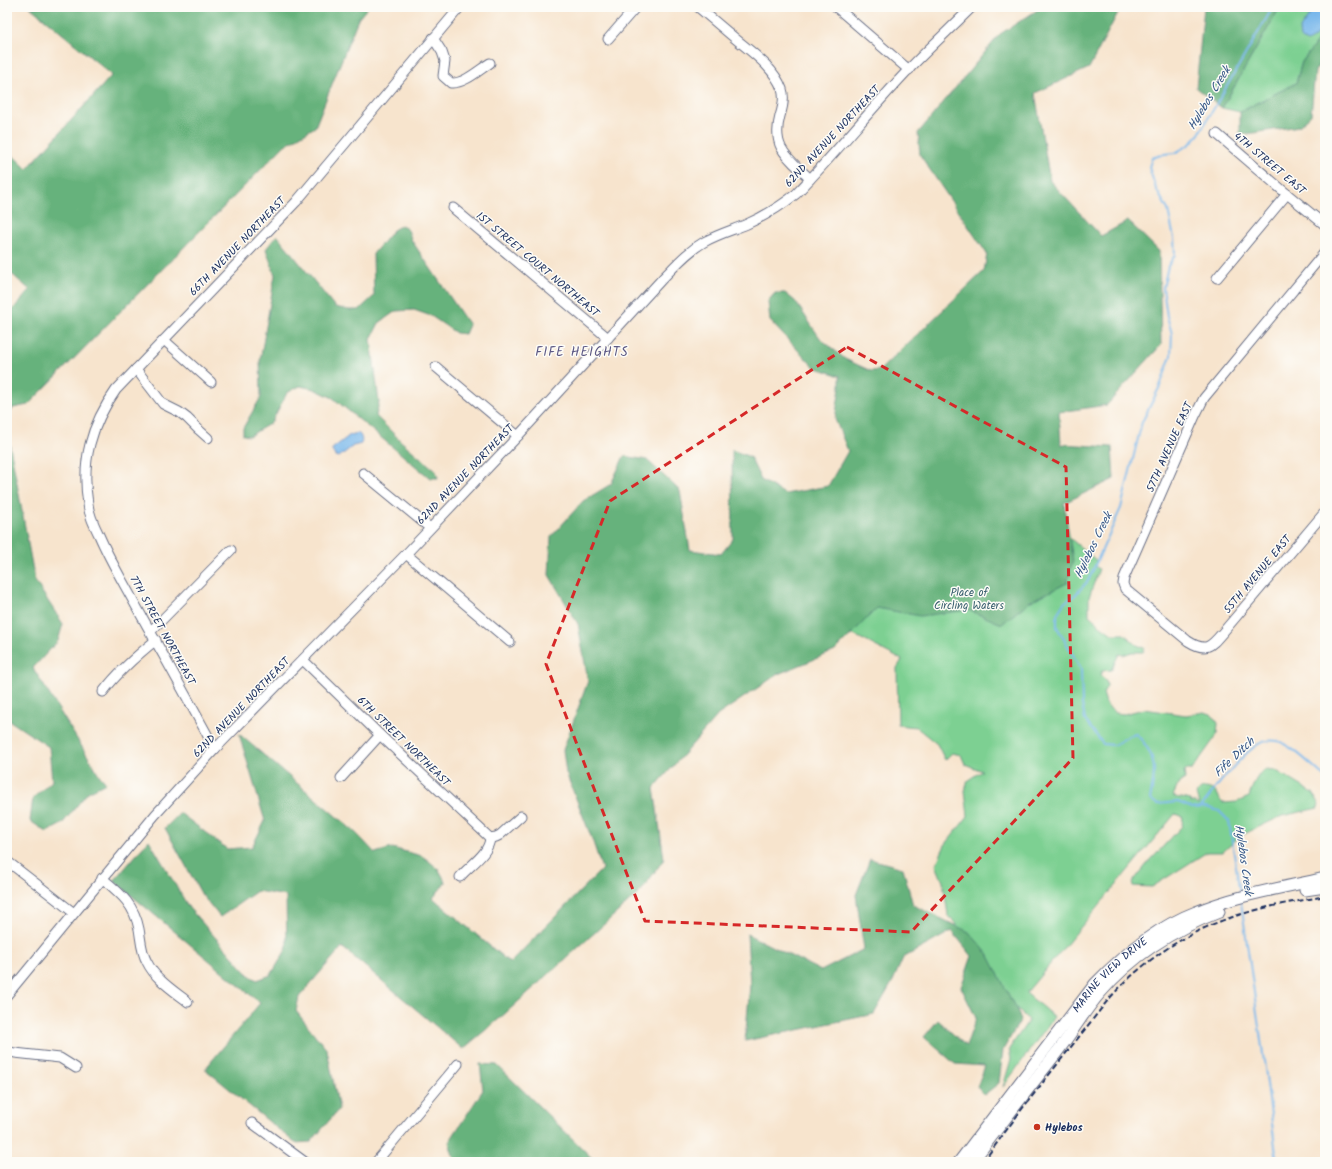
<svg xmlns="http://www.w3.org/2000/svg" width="1332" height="1169" font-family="Kalam,sans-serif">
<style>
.green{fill:#7dd092;stroke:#4c8078}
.forest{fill:#66b27c;stroke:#40706d}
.water{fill:#78b7eb;stroke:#4a73a4}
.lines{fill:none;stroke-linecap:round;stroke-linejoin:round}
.stream{stroke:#78b7eb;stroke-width:2}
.minor-casing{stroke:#686e85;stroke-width:11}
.major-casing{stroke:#686e85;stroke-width:13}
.minor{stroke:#fff;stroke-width:9}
.major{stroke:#fff;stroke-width:11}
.rail{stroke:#1b2f5e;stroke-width:2;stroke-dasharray:6 3;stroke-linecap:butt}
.marked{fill:none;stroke:#d62828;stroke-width:3;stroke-dasharray:8 5;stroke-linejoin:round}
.poi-dot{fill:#c8321e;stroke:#fdfcf7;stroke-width:1.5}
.labels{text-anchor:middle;stroke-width:3;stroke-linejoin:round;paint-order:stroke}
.street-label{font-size:11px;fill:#1b2f5e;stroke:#fdfcf7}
.park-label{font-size:11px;fill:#385f6e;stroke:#fdfcf7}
.poi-label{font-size:11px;font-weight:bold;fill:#1b2f5e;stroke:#fdfcf7;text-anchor:start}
.water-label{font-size:12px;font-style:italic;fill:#375888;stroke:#fdfcf7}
.quarter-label{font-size:13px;letter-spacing:1px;fill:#5d5985;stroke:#fdfcf7}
</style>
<rect width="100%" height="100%" fill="#fdfcf7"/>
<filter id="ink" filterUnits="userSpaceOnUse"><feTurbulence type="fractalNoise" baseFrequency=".025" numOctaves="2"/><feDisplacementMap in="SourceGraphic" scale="8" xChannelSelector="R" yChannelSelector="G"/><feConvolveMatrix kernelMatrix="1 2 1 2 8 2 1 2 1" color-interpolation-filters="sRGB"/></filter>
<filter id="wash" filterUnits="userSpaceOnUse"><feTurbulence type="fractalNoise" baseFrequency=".012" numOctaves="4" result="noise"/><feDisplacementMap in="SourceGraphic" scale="16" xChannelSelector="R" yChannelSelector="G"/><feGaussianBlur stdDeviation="0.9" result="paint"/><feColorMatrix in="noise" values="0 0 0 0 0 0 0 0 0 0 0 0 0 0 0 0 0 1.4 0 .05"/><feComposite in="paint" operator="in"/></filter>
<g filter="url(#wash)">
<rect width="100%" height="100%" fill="#f7e4cd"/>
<g class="green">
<path d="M 1280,7 L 1325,7 L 1325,31 L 1302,62 L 1296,83 L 1240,112 L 1222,108 Z"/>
<path d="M 973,457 L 1097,561 L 1095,566 L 1099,569 L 1089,597 L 1089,615 L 1101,626 L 1112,634 L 1124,634 L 1137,645 L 1145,648 L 1143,652 L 1132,652 L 1123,655 L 1119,654 L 1111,670 L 1102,671 L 1100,675 L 1106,680 L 1107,686 L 1103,693 L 1107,706 L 1116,713 L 1124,714 L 1144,709 L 1186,715 L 1204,712 L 1211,714 L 1218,723 L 1217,735 L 1192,770 L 1186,770 L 1184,771 L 1185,779 L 1179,783 L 1173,796 C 1178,799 1186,797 1191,801 L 1191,803 L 1193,802 L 1199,805 L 1196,794 C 1198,792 1199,790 1201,789 C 1206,786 1215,790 1218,795 C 1220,799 1219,800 1223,803 L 1237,802 L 1249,797 L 1252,788 L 1258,775 L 1266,769 L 1275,770 L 1313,793 L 1320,805 L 1318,808 L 1282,816 L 1240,836 L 1223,852 L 1207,852 L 1152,887 L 1133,886 L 1132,883 L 1147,864 L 1182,826 L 1183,817 L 1175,814 L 1026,993 L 1054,1017 L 1003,1087 L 1011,1059 L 1009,1049 L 1029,1020 L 998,993 L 991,965 L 948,915 L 943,882 L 936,865 L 945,845 L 968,816 L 965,791 L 968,780 L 982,771 L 965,764 L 961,755 L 952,753 L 945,760 L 937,744 L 916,727 L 898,725 L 897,668 L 902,660 L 854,635 L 809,646 Z"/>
</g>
<g class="forest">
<path d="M 30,7 L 368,7 L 358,19 L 315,127 L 285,145 L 28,405 L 13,408 L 7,419 L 7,316 L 30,290 L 7,270 L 7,150 L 27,169 L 112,75 Z"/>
<path d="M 1042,7 L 1121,7 L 1089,68 L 1035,93 L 1050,181 L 1101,236 L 1128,221 L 1159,251 L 1161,345 L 1107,405 L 1059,412 L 1061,444 L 1112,447 L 1114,479 L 1064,503 L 1073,561 L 1067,583 L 1029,602 L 1002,624 L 968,610 L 920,616 L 877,608 L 835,651 L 778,674 L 718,715 L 654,788 L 664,859 L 641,891 L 499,1019 L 463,1049 L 342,947 L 299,997 L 296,1011 L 327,1050 L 339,1109 L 311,1142 L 295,1143 L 205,1069 L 260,1003 L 114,881 L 149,840 L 189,908 L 249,975 L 257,980 L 271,975 L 287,948 L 286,896 L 257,891 L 220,917 L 202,895 L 165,828 L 180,813 L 227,849 L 252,847 L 265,821 L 239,734 L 356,833 L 375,853 L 392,848 L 422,856 L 429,861 L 439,870 L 443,877 L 445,883 L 433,898 L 510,963 L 602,869 L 592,839 L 566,773 L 563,750 L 588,681 L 578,624 L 549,575 L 551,537 L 583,501 L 611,484 L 624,456 L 647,460 L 680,491 L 690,550 L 721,554 L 733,539 L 732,450 L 750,457 L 761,480 L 785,494 L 828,486 L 848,451 L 835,419 L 840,388 L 840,376 L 814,367 L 770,321 L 768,301 L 775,293 L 785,293 L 795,301 L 820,338 L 845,359 L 871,371 L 880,370 L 984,271 L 987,254 L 920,155 L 918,133 L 1000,34 Z"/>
<path d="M 1204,7 L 1280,7 L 1222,108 L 1196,88 Z"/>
<path d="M 1325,31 L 1325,56 L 1315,71 L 1311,115 L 1299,126 L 1240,135 L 1240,112 L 1296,83 L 1302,62 Z"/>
<path d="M 402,225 L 408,230 L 412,241 L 469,325 L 465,334 L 456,333 L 431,316 L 414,310 L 396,311 L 379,323 L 371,339 L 379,402 L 376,416 L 402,442 L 436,471 L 438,478 L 430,478 L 333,398 L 314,389 L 300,386 L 287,393 L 271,423 L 249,436 L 243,435 L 243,428 L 261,397 L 260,361 L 275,275 L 266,249 L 277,235 L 335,307 L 349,310 L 359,310 L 374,296 L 373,254 L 393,230 Z"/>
<path d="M 7,430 L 35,581 L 63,624 L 58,641 L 33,668 L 100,776 L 106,783 L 88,792 L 62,824 L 47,832 L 30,821 L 33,798 L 52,781 L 49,747 L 7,719 Z"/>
<path d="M 870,859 L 903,868 L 913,905 L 969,932 L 988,954 L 1021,1019 L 1003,1050 L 999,1083 L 984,1095 L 977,1087 L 985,1066 L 955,1064 L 924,1037 L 938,1020 L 966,1046 L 976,1018 L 961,987 L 972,956 L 952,931 L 903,958 L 893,981 L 874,1014 L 745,1041 L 750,985 L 747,934 L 821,971 L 864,949 L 856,895 Z"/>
<path d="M 480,1064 L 497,1065 L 596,1162 L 455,1162 L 449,1142 L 483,1090 Z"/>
</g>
<g class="water">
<path d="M 1319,8 L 1325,12 L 1325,25 L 1314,38 L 1307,42 L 1300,38 L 1299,30 L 1313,10 Z"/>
<path d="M 358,433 C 361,435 363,440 361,444 L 353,446 L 339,457 L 335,456 L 332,451 L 332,449 L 350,435 Z"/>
</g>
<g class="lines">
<g class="stream">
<path d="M 1201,807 C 1213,791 1245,748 1263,742 C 1270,740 1278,740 1284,744 C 1299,752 1312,766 1325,777"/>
<path d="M 1240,893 L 1229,821 L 1219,811 L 1206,807 L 1192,808 L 1178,802 L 1157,804 L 1150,799 C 1156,772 1158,755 1136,734 L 1129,736 L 1114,745 L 1103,744 L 1085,720 L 1082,704 L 1081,669 L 1057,627 L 1057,614 L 1064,603 L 1075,595 L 1088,581 L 1121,508 L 1142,422 L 1160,386 L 1171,356 L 1172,334 L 1167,316 L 1163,288 L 1168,266 L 1175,255 L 1174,238 L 1168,210 L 1156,189 L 1149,167 L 1152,158 L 1164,154 L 1175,153 L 1190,144 L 1199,134 L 1273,7"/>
<path d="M 1241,902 L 1265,1068 L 1277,1162"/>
</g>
</g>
</g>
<g filter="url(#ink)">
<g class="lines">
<g class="minor-casing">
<g id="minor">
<path d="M 698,7 C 711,18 724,29 737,40 C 754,54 774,68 782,89 C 785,98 783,107 780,116 C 771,149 789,158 810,179"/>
<path d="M 836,7 L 909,70"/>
<path d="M 433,38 L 442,52 L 445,61 L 443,76 L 451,83 C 464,84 479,70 490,63"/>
<path d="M 608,39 L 636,7"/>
<path d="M 1217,134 L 1281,189 L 1325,225"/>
<path d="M 453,208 L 608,338"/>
<path d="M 1325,252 L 1204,398 L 1195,416 L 1124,578 L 1123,584 L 1125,589 L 1188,641 C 1207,653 1211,646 1224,631 L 1325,512"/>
<path d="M 1217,278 L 1287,194"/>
<path d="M 164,340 L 211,382"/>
<path d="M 436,367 L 518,436"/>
<path d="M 136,369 L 163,404 L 179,412 L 187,418 L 199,430 L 208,438"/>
<path d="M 363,473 L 430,528"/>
<path d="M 406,554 L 510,642"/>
<path d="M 150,632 L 231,550"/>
<path d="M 303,660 L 380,735 L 490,838"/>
<path d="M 103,692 C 118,672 136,656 156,640"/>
<path d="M 215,749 C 187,697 158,646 130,595 C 119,575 108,556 99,535 C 94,525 89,515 88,504 C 81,461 91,425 116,390 L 296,202 L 460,7"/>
<path d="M 341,778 L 380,735"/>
<path d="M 490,838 L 496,837 L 500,835 L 521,816"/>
<path d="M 7,861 L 74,913"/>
<path d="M 460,877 C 470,865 489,854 490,838"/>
<path d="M 102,878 C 121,894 134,904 139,929 C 141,940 141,952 147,962 C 155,979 174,991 188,1002"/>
<path d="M 7,995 L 155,815 L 215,749 L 406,554 L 518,436 L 663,278 C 676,265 688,251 704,242 C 718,234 733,230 747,224 C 765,216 781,206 796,194 C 835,154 870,110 909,69 C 929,48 951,28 972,7"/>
<path d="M 7,1051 L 15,1053 L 60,1058 L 76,1068"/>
<path d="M 252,1123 L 305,1162"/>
<path d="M 376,1162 L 458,1064"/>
</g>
</g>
<g class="major-casing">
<g id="major">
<path d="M 1305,890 L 1325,887"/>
<path id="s1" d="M 959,1162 L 1095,984 C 1123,955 1157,927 1196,912 C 1237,895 1282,888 1325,878"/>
<path d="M 972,1162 C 1000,1125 1029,1088 1057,1052 C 1072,1033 1084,1011 1100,993 C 1132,956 1174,929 1219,912"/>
</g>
</g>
<use href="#minor" class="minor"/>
<use href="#major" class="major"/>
<path class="rail" d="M 983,1162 L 1022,1109 L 1108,1000 C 1148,955 1195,926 1253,911 C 1277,904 1301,901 1325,896"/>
</g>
</g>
<path class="marked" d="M 847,347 L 1066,467 L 1073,758 L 911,932 L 645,921 L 546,664 L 610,501 Z"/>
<circle class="poi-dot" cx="1037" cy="1127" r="4"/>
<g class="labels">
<g class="street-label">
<text transform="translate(832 136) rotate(-47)" y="4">62ND AVENUE NORTHEAST</text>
<text transform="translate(1270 163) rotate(40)" y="4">4TH STREET EAST</text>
<text transform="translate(237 246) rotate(-46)" y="4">66TH AVENUE NORTHEAST</text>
<text transform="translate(538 264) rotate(40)" y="4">1ST STREET COURT NORTHEAST</text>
<text transform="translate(1169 447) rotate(-66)" y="4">57TH AVENUE EAST</text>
<text transform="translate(465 474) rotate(-46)" y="4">62ND AVENUE NORTHEAST</text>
<text transform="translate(1257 574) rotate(-50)" y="4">55TH AVENUE EAST</text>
<text transform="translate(163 630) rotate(61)" y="4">7TH STREET NORTHEAST</text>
<text transform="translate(241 707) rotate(-46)" y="4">62ND AVENUE NORTHEAST</text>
<text transform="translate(404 741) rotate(44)" y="4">6TH STREET NORTHEAST</text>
<text dy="4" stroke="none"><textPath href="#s1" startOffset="241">MARINE VIEW DRIVE</textPath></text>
</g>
<g class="park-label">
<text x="969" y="596">Place of<tspan x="969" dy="13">Circling Waters</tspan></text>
</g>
<g class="poi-label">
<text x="1045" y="1131">Hylebos</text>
</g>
<g class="water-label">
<text transform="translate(1209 98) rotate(-59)" y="4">Hylebos Creek</text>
<text transform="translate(1093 545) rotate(-64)" y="4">Hylebos Creek</text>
<text transform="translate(1234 757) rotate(-44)" y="4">Fife Ditch</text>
<text transform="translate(1244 860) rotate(82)" y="4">Hylebos Creek</text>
</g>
<g class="quarter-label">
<text x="582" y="356">FIFE HEIGHTS</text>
</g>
</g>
<rect width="1332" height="1169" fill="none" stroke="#fdfcf7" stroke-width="24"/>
</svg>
